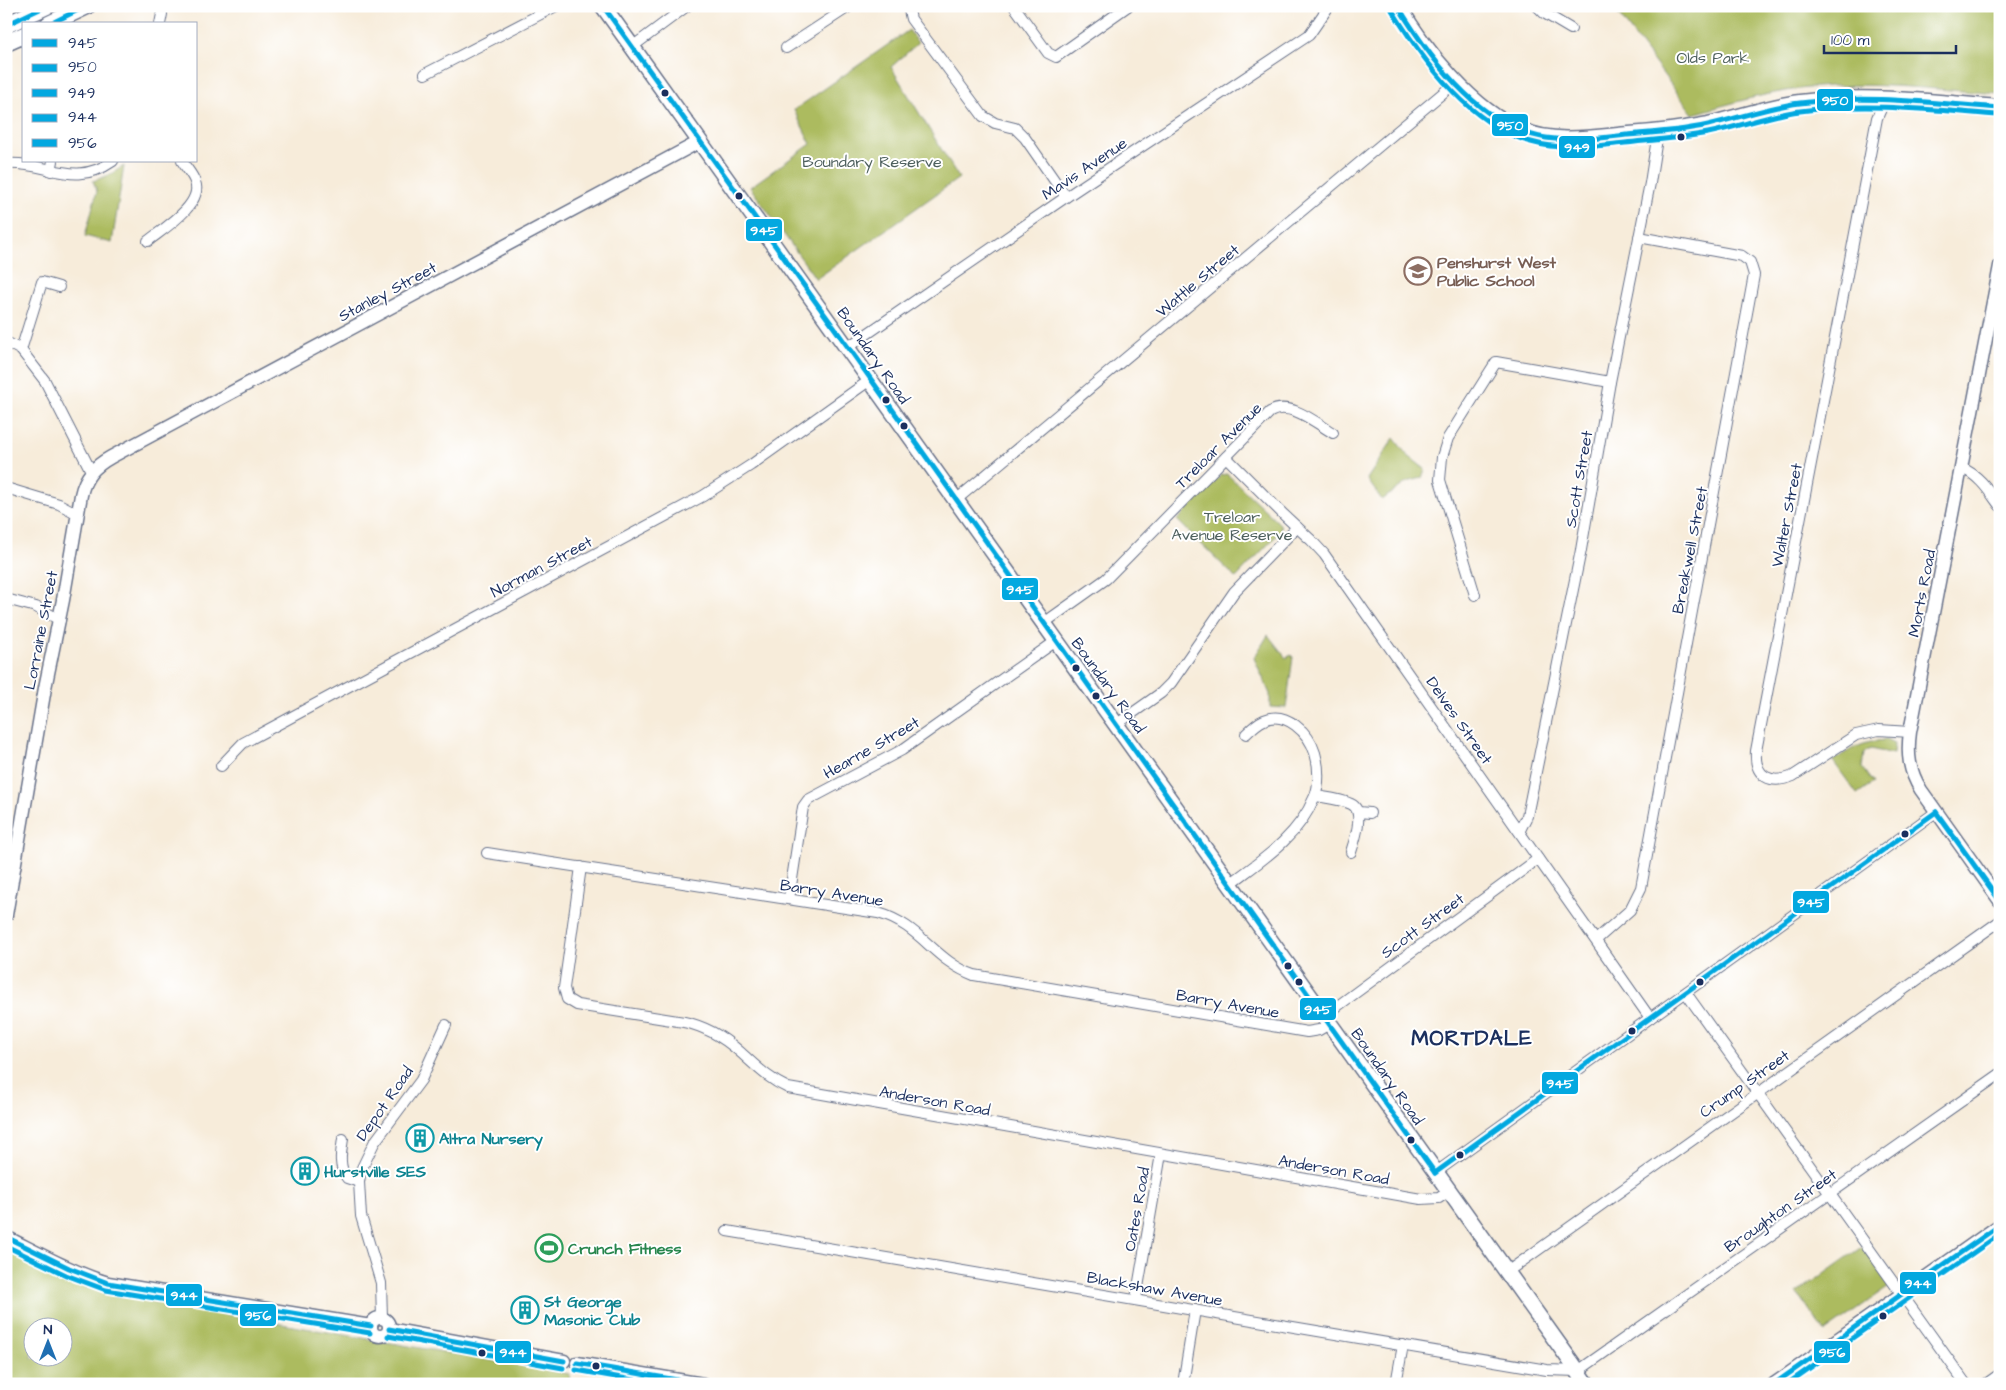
<svg xmlns="http://www.w3.org/2000/svg" width="2006" height="1390" font-family="'Architects Daughter',sans-serif">
<style>
.green{fill:#acbb5e;stroke:#64755e;fill-rule:evenodd}
.lines{fill:none;stroke-linecap:round;stroke-linejoin:round}
.minor-casing{stroke:#687189;stroke-width:12}
.tertiary-casing{stroke:#687189;stroke-width:15}
.secondary-casing{stroke:#687189;stroke-width:18}
.primary-casing{stroke:#687189;stroke-width:19}
.minor{stroke:#fff;stroke-width:10}
.tertiary{stroke:#fff;stroke-width:12}
.secondary{stroke:#fff;stroke-width:15}
.primary{stroke:#fff;stroke-width:16}
.bus-1-casing{stroke:#fff;stroke-width:9}
.bus-2-casing{stroke:#fff;stroke-width:9}
.bus-3-casing{stroke:#fff;stroke-width:9}
.bus-4-casing{stroke:#fff;stroke-width:9}
.bus-5-casing{stroke:#fff;stroke-width:9}
.bus-1{stroke:#03a8e0;stroke-width:5}
.bus-2{stroke:#03a8e0;stroke-width:5}
.bus-3{stroke:#03a8e0;stroke-width:5}
.bus-4{stroke:#03a8e0;stroke-width:5}
.bus-5{stroke:#03a8e0;stroke-width:5}
.bus-dot{fill:#1b2f5e;stroke:#fff;stroke-width:2}
.labels{text-anchor:middle;stroke-width:4;stroke-linejoin:round;paint-order:stroke}
.park-label{font-size:16px;fill:#4e605e;stroke:#fff}
.street-label{font-size:16px;fill:#1b2f5e;stroke:#fff}
.education-label{font-size:16px;font-weight:bold;fill:#785e54;stroke:#fff;text-anchor:start}
.culture-label{font-size:16px;font-weight:bold;fill:#0d838f;stroke:#fff;text-anchor:start}
.leisure-label{font-size:16px;font-weight:bold;fill:#27864d;stroke:#fff;text-anchor:start}
.district-label{font-size:21px;font-weight:bold;letter-spacing:1px;fill:#1b2f5e;stroke:#fff}
.line-badge{stroke:#fff;stroke-width:2}
.badge-label{font-size:14px;text-anchor:middle;font-weight:bold;fill:#fff}
</style>
<rect width="100%" height="100%" fill="#fff"/>
<filter id="ink" filterUnits="userSpaceOnUse"><feTurbulence type="fractalNoise" baseFrequency=".02" numOctaves="2"/><feDisplacementMap in="SourceGraphic" scale="10" xChannelSelector="R" yChannelSelector="G"/><feConvolveMatrix kernelMatrix="1 2 1 2 8 2 1 2 1" color-interpolation-filters="sRGB"/></filter>
<filter id="wash" filterUnits="userSpaceOnUse"><feTurbulence type="fractalNoise" baseFrequency=".0096" numOctaves="4" result="noise"/><feDisplacementMap in="SourceGraphic" scale="20" xChannelSelector="R" yChannelSelector="G"/><feGaussianBlur stdDeviation="1.12" result="paint"/><feColorMatrix in="noise" values="0 0 0 0 0 0 0 0 0 0 0 0 0 0 0 0 0 1.4 0 .05"/><feComposite in="paint" operator="in"/></filter>
<g filter="url(#wash)">
<rect width="100%" height="100%" fill="#f7ecda"/>
<g class="green">
<path d="M 1612,6 L 2000,6 L 2000,94 C 1929,89 1856,79 1786,91 C 1754,96 1723,106 1693,114 Z"/>
<path d="M 909,30 L 918,43 L 891,67 L 959,178 L 816,279 L 750,187 L 811,144 L 794,110 Z"/>
<path d="M 124,166 L 112,243 L 85,236 L 97,191 L 93,181 L 109,175 Z"/>
<path d="M 1394,438 L 1407,455 L 1425,469 L 1422,478 L 1407,482 L 1382,500 L 1367,479 Z"/>
<path d="M 1227,474 L 1280,524 L 1281,529 L 1280,532 L 1236,578 L 1177,520 L 1221,475 Z"/>
<path d="M 1268,635 L 1286,658 L 1291,655 L 1293,657 L 1286,708 L 1270,707 L 1270,694 L 1254,658 Z"/>
<path d="M 1886,740 L 1894,744 L 1893,754 L 1870,749 L 1864,753 L 1862,768 L 1873,783 L 1857,794 L 1833,761 C 1850,749 1864,741 1886,740 Z"/>
<path d="M 6,1246 L 52,1273 L 82,1286 L 115,1295 L 570,1374 L 569,1384 L 6,1384 ZM 32,1328 L 62,1328 L 62,1358 L 32,1358 Z"/>
<path d="M 1863,1246 L 1892,1285 L 1825,1332 L 1797,1293 Z"/>
</g>
</g>
<g filter="url(#ink)">
<g class="lines">
<g class="minor-casing">
<g id="minor">
<path d="M 159,6 L 162,14 L 160,24"/>
<path d="M 908,6 L 911,19 L 983,116 L 995,123 L 1015,128 L 1025,138 L 1066,197"/>
<path d="M 1014,6 L 1048,53 L 1056,57 L 1128,6"/>
<path d="M 1537,6 L 1544,13 L 1571,29"/>
<path d="M 632,47 L 687,6"/>
<path d="M 786,48 L 850,6"/>
<path d="M 425,74 L 556,6"/>
<path d="M 1885,100 L 1877,118 L 1756,751 C 1754,777 1771,785 1793,776 L 1856,735 L 1879,730 L 1910,732"/>
<path d="M 6,164 C 47,161 73,189 113,161"/>
<path d="M 51,171 L 53,161"/>
<path d="M 148,241 C 163,229 204,204 195,182 C 193,175 186,168 182,161"/>
<path d="M 6,342 L 21,350 L 45,381 L 91,471"/>
<path d="M 848,347 L 1066,197 L 1309,35 L 1329,6"/>
<path d="M 21,350 L 42,282 L 59,287"/>
<path d="M 1226,457 L 1284,515 L 1311,540 L 1324,554 L 1650,1018"/>
<path d="M 1962,468 C 1980,476 1989,491 2000,506"/>
<path d="M 6,488 L 59,504 L 78,514"/>
<path d="M 956,500 L 1456,82"/>
<path d="M 1475,595 L 1440,480 L 1442,457 L 1448,438 L 1496,362 L 1610,382"/>
<path d="M 6,599 L 36,607 L 60,620"/>
<path d="M 1044,623 L 1106,579 L 1270,412 C 1290,400 1316,423 1333,433"/>
<path d="M 1117,724 L 1161,693 L 1171,683 L 1234,592 L 1297,527"/>
<path d="M 221,766 L 243,743 L 703,496 L 751,465 L 870,380"/>
<path d="M 1316,796 C 1327,798 1340,799 1351,804 C 1365,810 1355,840 1351,852"/>
<path d="M 1358,812 L 1370,813"/>
<path d="M 1520,830 L 1527,816 L 1581,550 L 1610,382 L 1650,183 L 1658,132"/>
<path d="M 487,853 L 878,913 C 921,925 933,960 974,975 L 1307,1032 L 1319,1030 L 1329,1024"/>
<path d="M 581,867 L 564,988 L 567,999 L 577,1005 L 684,1022 C 704,1026 723,1037 739,1051 C 755,1065 768,1079 788,1088 L 1421,1199 L 1439,1198 L 1449,1191"/>
<path d="M 1230,884 C 1262,860 1298,837 1314,798 C 1320,786 1319,766 1315,753 C 1309,733 1286,710 1264,720 C 1257,723 1251,729 1246,734"/>
<path d="M 789,899 L 803,807 L 808,800 L 902,750 L 1056,641"/>
<path d="M 1596,940 L 1630,910 L 1641,888 L 1754,275 L 1750,262 L 1742,256 L 1639,237"/>
<path d="M 1686,993 L 1966,1384"/>
<path d="M 1324,1016 L 1538,859"/>
<path d="M 343,1139 C 341,1152 338,1167 347,1178 L 359,1182"/>
<path d="M 1435,1173 L 1936,812"/>
<path d="M 727,1231 L 1547,1370 L 1578,1371 L 2000,1074"/>
<path d="M 1507,1272 L 2000,921"/>
<path d="M 1136,1299 L 1161,1154"/>
<path d="M 382,1318 L 381,1283 L 361,1216 L 359,1182 L 361,1170 L 374,1143 L 421,1080 L 446,1025"/>
<path d="M 1183,1384 L 1195,1310"/>
<path d="M 1396,1384 L 1403,1345"/>
<path d="M 1986,1384 L 2000,1374"/>
</g>
</g>
<g class="tertiary-casing">
<g id="tertiary">
<path d="M 2000,266 L 1910,732 C 1907,754 1909,771 1921,790 L 2000,901"/>
<path d="M 6,915 L 45,688 L 63,600 L 81,495 C 85,476 95,466 111,457 L 699,142"/>
<path d="M 6,1237 C 40,1254 72,1272 108,1283 L 371,1326"/>
<circle cx="380" cy="1327" r="9"/>
<path d="M 389,1329 L 564,1361"/>
<path d="M 577,1363 L 703,1384"/>
<path d="M 1774,1384 L 2000,1225"/>
</g>
</g>
<g class="secondary-casing">
<path id="secondary" d="M 603,6 L 1587,1384"/>
</g>
<g class="primary-casing">
<g id="primary">
<path d="M 1398,6 C 1423,50 1473,112 1521,131 C 1554,145 1594,138 1629,135 C 1656,133 1682,130 1708,125 C 1739,118 1768,107 1800,103 C 1865,94 1934,103 2000,108"/>
<path d="M 49,24 L 87,6"/>
<path d="M 6,25 L 47,6"/>
<path d="M 6,43 L 24,35"/>
</g>
</g>
<use href="#minor" class="minor"/>
<use href="#tertiary" class="tertiary"/>
<use href="#secondary" class="secondary"/>
<use href="#primary" class="primary"/>
<g class="bus-1-casing">
<g id="bus-1">
<path d="M 603,6 L 848,347 L 1435,1173"/>
<path d="M 1936,812 L 2000,901"/>
<path d="M 1435,1173 L 1936,812"/>
</g>
</g>
<g class="bus-2-casing">
<g id="bus-2">
<path d="M 1398,6 C 1430,59 1481,128 1546,138 C 1573,142 1600,138 1626,135 C 1653,133 1681,131 1708,125 C 1739,118 1768,107 1800,103 C 1866,94 1933,103 2000,108"/>
<path d="M 50,24 L 86,6"/>
<path d="M 6,25 L 46,6"/>
</g>
</g>
<g class="bus-3-casing">
<path id="bus-3" d="M 1392,10 C 1423,61 1471,126 1531,142 C 1562,151 1594,146 1625,143 C 1653,140 1680,138 1708,133 C 1739,127 1768,115 1800,111 C 1866,102 1933,110 1999,115"/>
</g>
<g class="bus-4-casing">
<g id="bus-4">
<path d="M 6,1237 L 69,1268 L 108,1283 L 371,1326"/>
<path d="M 389,1329 L 564,1361"/>
<path d="M 577,1363 L 701,1384"/>
<path d="M 1774,1384 L 2000,1225"/>
</g>
</g>
<g class="bus-5-casing">
<g id="bus-5">
<path d="M 6,1246 L 66,1275 L 106,1290 L 370,1333"/>
<path d="M 388,1336 L 563,1368"/>
<path d="M 576,1370 L 656,1384"/>
<path d="M 1787,1384 L 2000,1234"/>
</g>
</g>
<use href="#bus-1" class="bus-1"/>
<use href="#bus-2" class="bus-2"/>
<use href="#bus-3" class="bus-3"/>
<use href="#bus-4" class="bus-4"/>
<use href="#bus-5" class="bus-5"/>
</g>
</g>
<defs>
<g id="school-ring" transform="scale(1.4375)"><circle r="9.5" fill="#fff" stroke="#8d6e63" stroke-width="1.5"/><path d="M0-5L7-2L0 1L-7-2ZM-4 1L0 2.5L4 1V4Q0 6-4 4Z" fill="#8d6e63"/></g>
<g id="building-ring" transform="scale(1.4375)"><circle r="9.5" fill="#fff" stroke="#0f9aa8" stroke-width="1.5"/><path d="M-4-6H4V6H1V3H-1V6H-4ZM-2.5-4.3h1.7v1.8h-1.7ZM.8-4.3h1.7v1.8H.8ZM-2.5-1h1.7V.8h-1.7ZM.8-1h1.7V.8H.8Z" fill="#0f9aa8"/></g>
<g id="stadium-ring" transform="scale(1.4375)"><circle r="9.5" fill="#fff" stroke="#2e9e5b" stroke-width="1.5"/><path d="M0-5a6.5 5 0 1 0 0 10a6.5 5 0 1 0 0-10ZM-3.5-1.8h7v3.6h-7Z" fill="#2e9e5b"/></g>
</defs>
<g fill-rule="evenodd">
<use href="#school-ring" x="1418" y="271"/>
<use href="#building-ring" x="420" y="1138"/>
<use href="#building-ring" x="305" y="1171"/>
<use href="#stadium-ring" x="549" y="1248"/>
<use href="#building-ring" x="525" y="1310"/>
</g>
<g class="bus-dot">
<circle cx="665" cy="93" r="4.5"/>
<circle cx="1681" cy="137" r="4.5"/>
<circle cx="739" cy="196" r="4.5"/>
<circle cx="886" cy="400" r="4.5"/>
<circle cx="904" cy="426" r="4.5"/>
<circle cx="1076" cy="668" r="4.5"/>
<circle cx="1096" cy="696" r="4.5"/>
<circle cx="1905" cy="834" r="4.5"/>
<circle cx="1288" cy="966" r="4.5"/>
<circle cx="1299" cy="982" r="4.5"/>
<circle cx="1700" cy="982" r="4.5"/>
<circle cx="1632" cy="1031" r="4.5"/>
<circle cx="1411" cy="1140" r="4.5"/>
<circle cx="1460" cy="1155" r="4.5"/>
<circle cx="1883" cy="1316" r="4.5"/>
<circle cx="482" cy="1353" r="4.5"/>
<circle cx="596" cy="1366" r="4.5"/>
</g>
<g class="labels">
<g class="park-label">
<text x="1713" y="63">Olds Park</text>
<text x="872" y="167">Boundary Reserve</text>
<text x="1232" y="522">Treloar<tspan x="1232" dy="18">Avenue Reserve</tspan></text>
</g>
<g class="street-label">
<text transform="translate(1084 168) rotate(-34)" y="6">Mavis Avenue</text>
<text transform="translate(1197 280) rotate(-40)" y="6">Wattle Street</text>
<text transform="translate(387 291) rotate(-28)" y="6">Stanley Street</text>
<text transform="translate(874 355) rotate(55)" y="6">Boundary Road</text>
<text transform="translate(1218 445) rotate(-45)" y="6">Treloar Avenue</text>
<text transform="translate(1578 479) rotate(-80)" y="6">Scott Street</text>
<text transform="translate(1786 515) rotate(-79)" y="6">Walter Street</text>
<text transform="translate(1689 550) rotate(-79)" y="6">Breakwell Street</text>
<text transform="translate(541 566) rotate(-28)" y="6">Norman Street</text>
<text transform="translate(1921 593) rotate(-79)" y="6">Morts Road</text>
<text transform="translate(40 630) rotate(-79)" y="6">Lorraine Street</text>
<text transform="translate(1109 685) rotate(54)" y="6">Boundary Road</text>
<text transform="translate(1460 720) rotate(55)" y="6">Delves Street</text>
<text transform="translate(871 747) rotate(-30)" y="6">Hearne Street</text>
<text transform="translate(832 892) rotate(9)" y="6">Barry Avenue</text>
<text transform="translate(1422 925) rotate(-36)" y="6">Scott Street</text>
<text transform="translate(1228 1003) rotate(10)" y="6">Barry Avenue</text>
<text transform="translate(1388 1076) rotate(55)" y="6">Boundary Road</text>
<text transform="translate(1744 1083) rotate(-35)" y="6">Crump Street</text>
<text transform="translate(935 1100) rotate(10)" y="6">Anderson Road</text>
<text transform="translate(384 1103) rotate(-55)" y="6">Depot Road</text>
<text transform="translate(1334 1169) rotate(10)" y="6">Anderson Road</text>
<text transform="translate(1136 1209) rotate(-80)" y="6">Oates Road</text>
<text transform="translate(1780 1210) rotate(-35)" y="6">Broughton Street</text>
<text transform="translate(1155 1288) rotate(10)" y="6">Blackshaw Avenue</text>
</g>
<g class="education-label">
<text x="1437" y="268">Penshurst West<tspan x="1437" dy="18">Public School</tspan></text>
</g>
<g class="culture-label">
<text x="439" y="1144">Altra Nursery</text>
<text x="324" y="1177">Hurstville SES</text>
<text x="544" y="1307">St George<tspan x="544" dy="18">Masonic Club</tspan></text>
</g>
<g class="leisure-label">
<text x="568" y="1254">Crunch Fitness</text>
</g>
<g class="district-label">
<text x="1472" y="1045">MORTDALE</text>
</g>
</g>
<g class="line-badge">
<rect x="1816" y="88" width="38" height="24" rx="5" fill="#03a8e0"/>
<rect x="1491" y="113" width="38" height="24" rx="5" fill="#03a8e0"/>
<rect x="1558" y="135" width="38" height="24" rx="5" fill="#03a8e0"/>
<rect x="745" y="218" width="38" height="24" rx="5" fill="#03a8e0"/>
<rect x="1001" y="577" width="38" height="24" rx="5" fill="#03a8e0"/>
<rect x="1792" y="890" width="38" height="24" rx="5" fill="#03a8e0"/>
<rect x="1299" y="997" width="38" height="24" rx="5" fill="#03a8e0"/>
<rect x="1541" y="1071" width="38" height="24" rx="5" fill="#03a8e0"/>
<rect x="1899" y="1271" width="38" height="24" rx="5" fill="#03a8e0"/>
<rect x="165" y="1283" width="38" height="24" rx="5" fill="#03a8e0"/>
<rect x="239" y="1303" width="38" height="24" rx="5" fill="#03a8e0"/>
<rect x="494" y="1340" width="38" height="24" rx="5" fill="#03a8e0"/>
<rect x="1813" y="1340" width="38" height="24" rx="5" fill="#03a8e0"/>
</g>
<g class="badge-label">
<text x="1835" y="105">950</text>
<text x="1510" y="130">950</text>
<text x="1577" y="152">949</text>
<text x="764" y="235">945</text>
<text x="1020" y="594">945</text>
<text x="1811" y="907">945</text>
<text x="1318" y="1014">945</text>
<text x="1560" y="1088">945</text>
<text x="1918" y="1288">944</text>
<text x="184" y="1300">944</text>
<text x="258" y="1320">956</text>
<text x="513" y="1357">944</text>
<text x="1832" y="1357">956</text>
</g>
<rect width="2006" height="1390" fill="none" stroke="#fff" stroke-width="25"/>
<rect x="22" y="22" width="175" height="140" fill="#ffffff" stroke="#a4acbf"/>
<rect x="32" y="39" width="25" height="8" fill="#03a8e0" stroke="#a4acbf"/>
<text x="68" y="48" font-size="15" fill="#1b2f5e">945</text>
<rect x="32" y="64" width="25" height="8" fill="#03a8e0" stroke="#a4acbf"/>
<text x="68" y="72" font-size="15" fill="#1b2f5e">950</text>
<rect x="32" y="89" width="25" height="8" fill="#03a8e0" stroke="#a4acbf"/>
<text x="68" y="98" font-size="15" fill="#1b2f5e">949</text>
<rect x="32" y="114" width="25" height="8" fill="#03a8e0" stroke="#a4acbf"/>
<text x="68" y="122" font-size="15" fill="#1b2f5e">944</text>
<rect x="32" y="139" width="25" height="8" fill="#03a8e0" stroke="#a4acbf"/>
<text x="68" y="148" font-size="15" fill="#1b2f5e">956</text>
<g transform="translate(48 1342)"><circle r="24" fill="#ffffff" stroke="#a4acbf"/>
<path d="M0-4L9 19L0 12L-9 19Z" fill="#1f6fb2"/>
<text y="-8" font-size="14" font-weight="bold" text-anchor="middle" fill="#1b2f5e">N</text>
</g>
<path d="M1824 45v8h132v-8" fill="none" stroke="#1b2f5e" stroke-width="2.5"/>
<text x="1831" y="45" font-size="15" fill="#1b2f5e" stroke="#ffffff" stroke-width="4" paint-order="stroke">100 m</text>
</svg>
